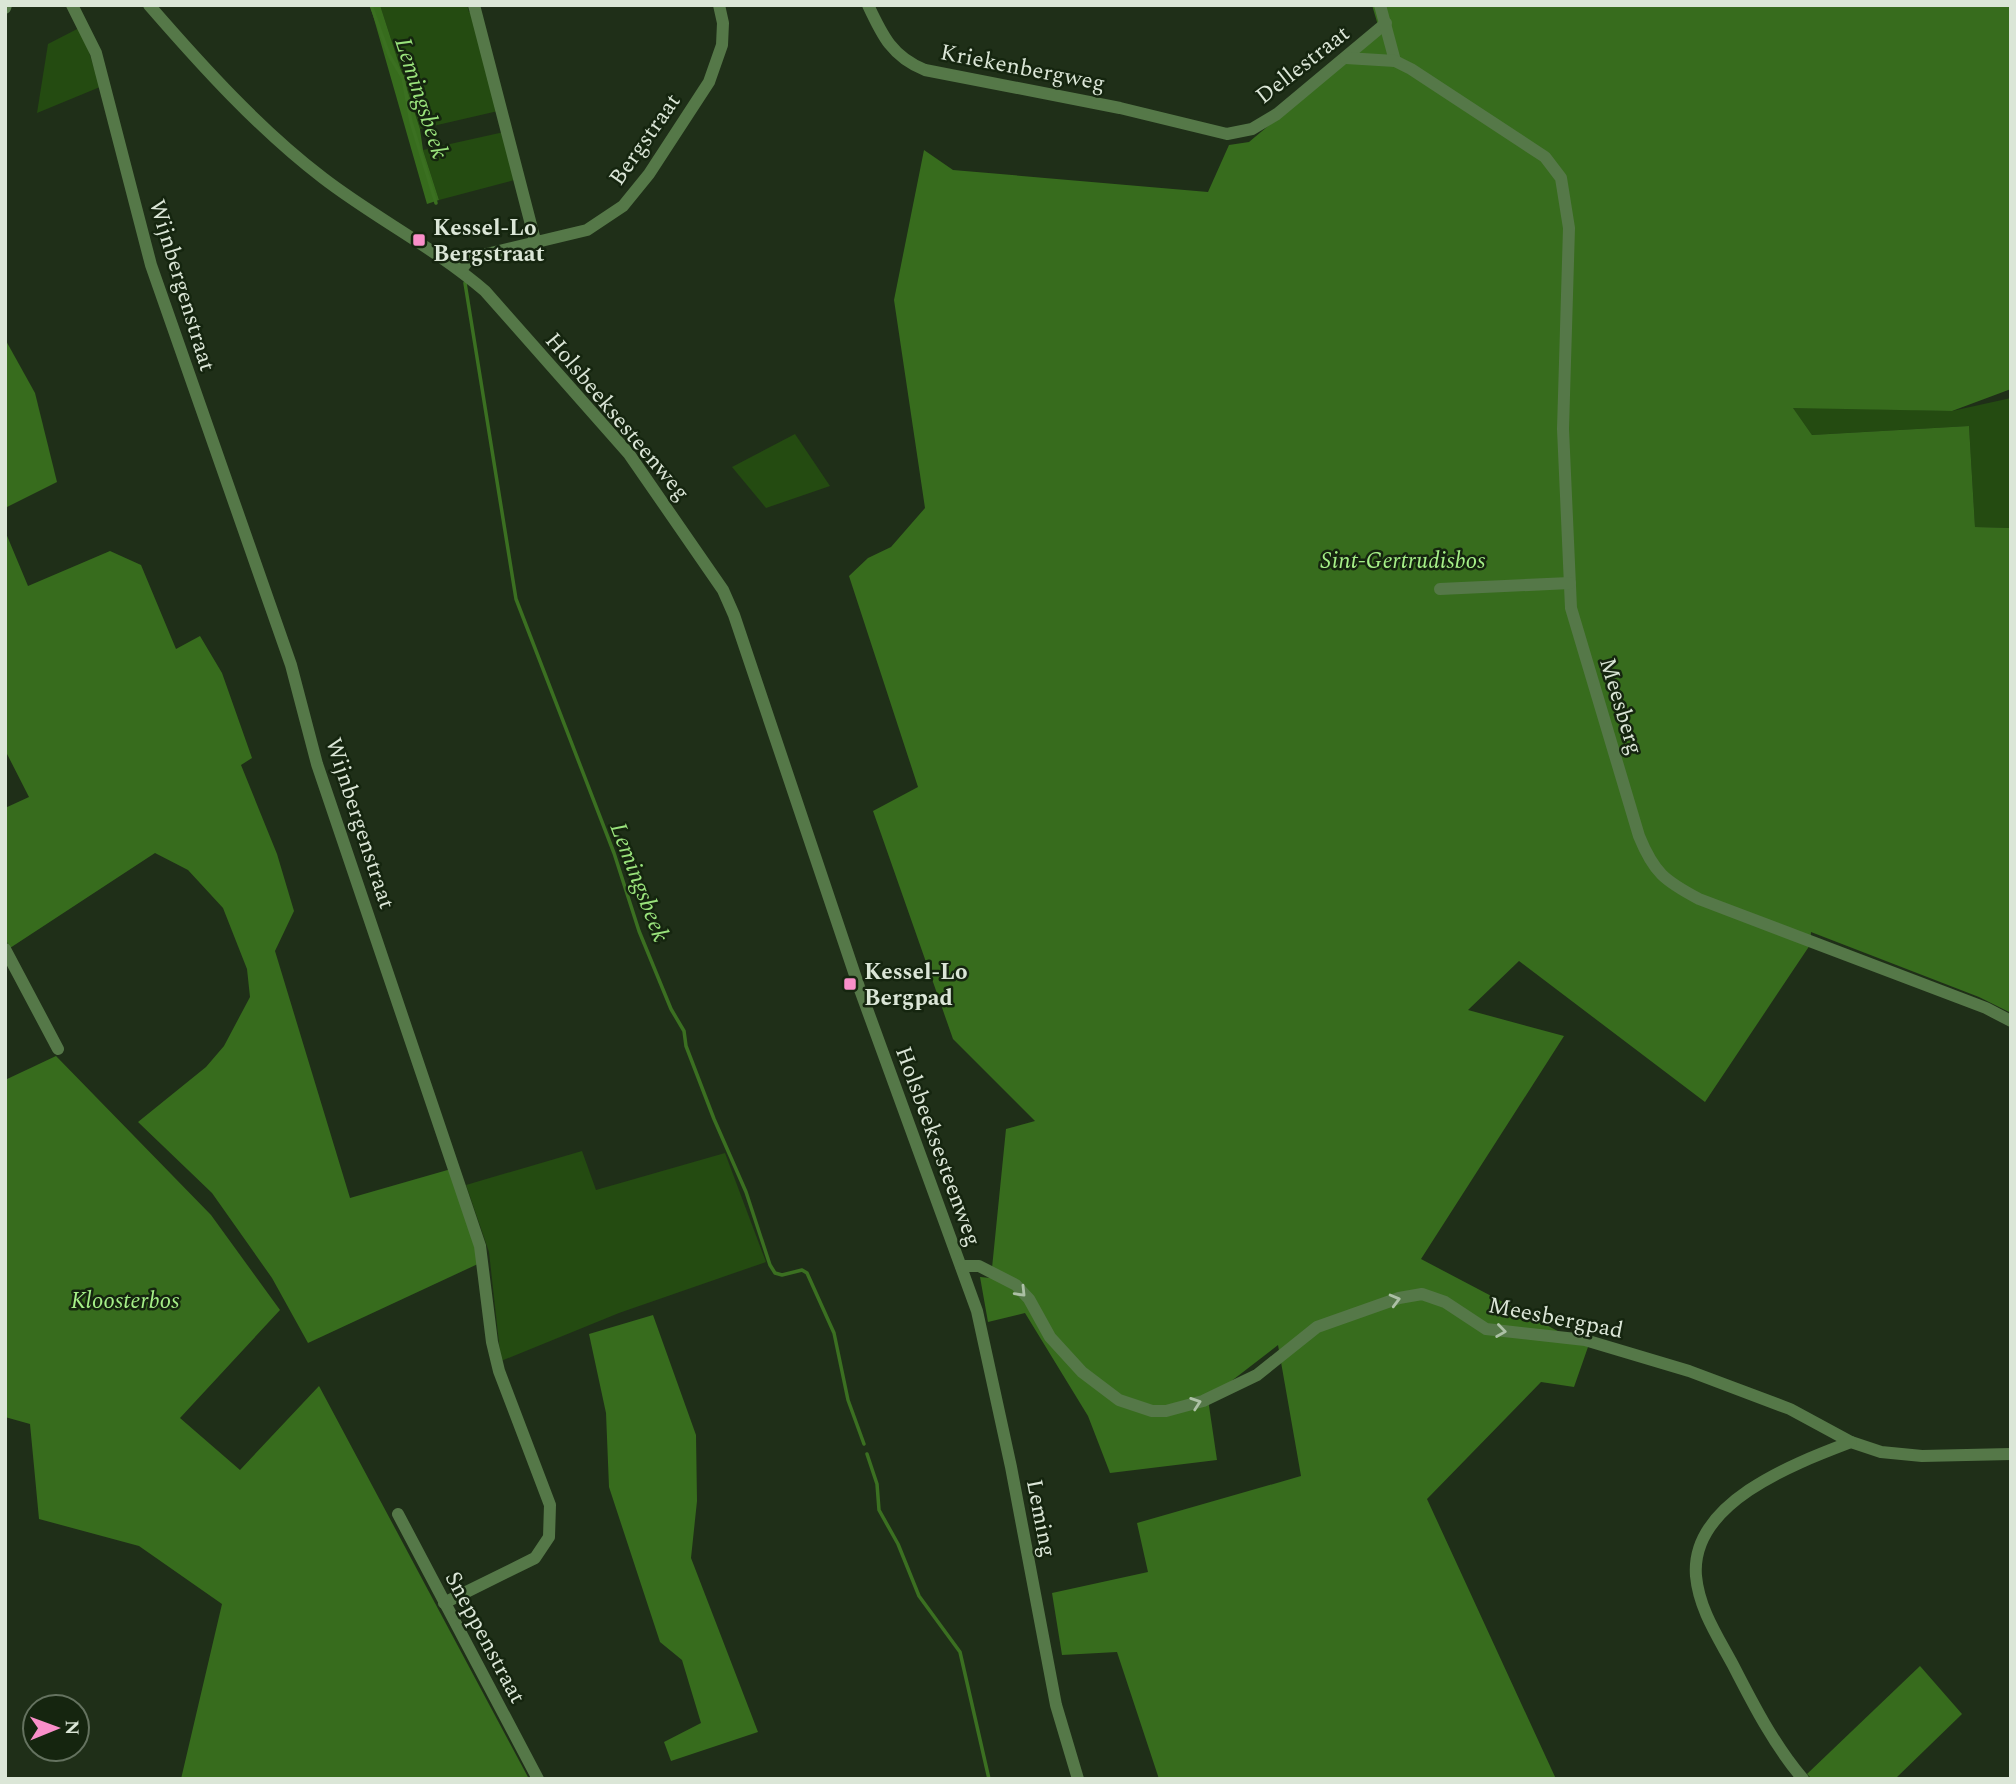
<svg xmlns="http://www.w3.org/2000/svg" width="2016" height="1784" font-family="Spectral,serif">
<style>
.green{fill:#244b11}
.forest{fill:#376c1d}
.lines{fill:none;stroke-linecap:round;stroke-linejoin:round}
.stream{stroke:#3b7021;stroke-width:3.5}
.minor{stroke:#557848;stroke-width:12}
.oneway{stroke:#acc0a5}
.poi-dot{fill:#f98fc9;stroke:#15250f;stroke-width:2.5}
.labels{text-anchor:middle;stroke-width:5;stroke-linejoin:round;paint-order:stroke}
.street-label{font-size:23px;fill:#dbe6d7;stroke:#15250f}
.poi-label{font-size:23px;font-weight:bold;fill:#dbe6d7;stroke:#15250f;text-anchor:start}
.park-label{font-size:23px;font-style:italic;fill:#a6f088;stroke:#15250f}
.water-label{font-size:24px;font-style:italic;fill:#9ae37c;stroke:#15250f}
</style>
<rect width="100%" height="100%" fill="#1f2f18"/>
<g class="green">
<path d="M 380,5 L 467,5 L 469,12 L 473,12 L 498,111 L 420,129 Z"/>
<path d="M 81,27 L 100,87 L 37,113 L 48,44 Z"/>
<path d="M 504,132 L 518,179 L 439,200 L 423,150 Z"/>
<path d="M 2011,398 L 2011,528 L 1975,527 L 1969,426 L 1812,435 L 1792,407 L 1952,411 Z"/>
<path d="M 795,434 L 830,486 L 766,508 L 732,467 Z"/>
<path d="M 582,1151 L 596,1190 L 725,1153 L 766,1262 L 619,1313 L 501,1361 L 489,1252 L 466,1185 Z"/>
</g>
<g class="forest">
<path d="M 370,5 L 380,5 L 420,129 L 423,150 L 439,200 L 427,204 Z"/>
<path d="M 1372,5 L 2011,5 L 2011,389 L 1952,411 L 1793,408 L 1812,435 L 1969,426 L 1975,527 L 2011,528 L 2011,1013 L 1979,997 L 1811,932 L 1810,945 L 1705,1102 L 1519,961 L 1468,1010 L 1564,1036 L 1421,1259 L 1588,1347 L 1574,1387 L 1541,1382 L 1427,1499 L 1556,1779 L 1159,1779 L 1117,1652 L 1062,1655 L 1052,1593 L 1148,1572 L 1137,1523 L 1301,1476 L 1278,1345 L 1208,1399 L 1217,1460 L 1110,1473 L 1088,1416 L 1025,1313 L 988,1322 L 980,1277 L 991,1278 L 1006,1129 L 1035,1121 L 953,1039 L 873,811 L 918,787 L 849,576 L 868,558 L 891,547 L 925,508 L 894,300 L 924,150 L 953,170 L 1208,192 L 1229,145 L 1249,142 L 1380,32 Z"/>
<path d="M 5,339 L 35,393 L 57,482 L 5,508 Z"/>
<path d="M 5,531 L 28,586 L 110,551 L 141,565 L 176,649 L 200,636 L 222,673 L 252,758 L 241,765 L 277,854 L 294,911 L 275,951 L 350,1198 L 451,1169 L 480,1263 L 308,1343 L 272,1278 L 212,1193 L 138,1122 L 206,1067 L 224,1046 L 250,997 L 247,969 L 223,908 L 188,870 L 155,853 L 10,948 L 5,938 L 5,808 L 29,797 L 5,750 Z"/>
<path d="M 56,1056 L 211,1215 L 280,1310 L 180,1418 L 240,1470 L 319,1386 L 529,1779 L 181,1779 L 222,1604 L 139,1546 L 39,1519 L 30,1424 L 5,1417 L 5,1080 Z"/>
<path d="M 653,1315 L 696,1435 L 697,1501 L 691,1558 L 758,1732 L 671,1761 L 664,1742 L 701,1723 L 682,1660 L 660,1642 L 609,1487 L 606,1413 L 589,1334 Z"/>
<path d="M 1920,1666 L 1962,1714 L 1895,1779 L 1812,1779 L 1807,1774 Z"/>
</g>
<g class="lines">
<g class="stream">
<path d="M 371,5 L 389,55 L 403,78 L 411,122 L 436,203"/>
<path d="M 465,283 L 516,599 L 614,853 L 639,931 L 671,1009 L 684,1031 L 686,1046 L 714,1119 L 746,1192 L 770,1265 L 775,1273 L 782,1275 L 802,1270 L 807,1273 L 834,1333 L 848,1400 L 864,1444"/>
<path d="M 867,1454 L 877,1484 L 879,1510 L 898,1544 L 919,1596 L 960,1652 L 989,1779"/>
</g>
<g class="minor">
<path d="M 72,5 L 96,53 L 151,265 L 291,665 L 317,764 L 480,1246 L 492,1342 L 499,1371 L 550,1505 L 549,1537 L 535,1558 L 444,1603"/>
<path d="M 149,5 C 202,66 259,129 323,178 C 375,218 435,248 485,291 L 629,454 L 723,590 L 734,615 L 859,987 L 977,1311 L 1011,1467 L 1056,1705 L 1078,1779"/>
<path d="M 474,5 L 536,244"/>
<path d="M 868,5 C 882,35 892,57 925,70 L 1120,108 L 1227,134 L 1252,129 L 1277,114 L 1386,23"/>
<path d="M 1380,5 L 1395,61"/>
<path d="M 5,8 L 6,5"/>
<path d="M 1346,58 L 1395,61 L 1411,69 L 1545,157 L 1561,178 L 1569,228 L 1563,429 L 1571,608 L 1639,836 C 1654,873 1665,881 1699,899 L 1986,1008 L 2011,1021"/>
<path d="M 461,270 L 470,258 L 587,230 L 623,206 L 649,174 L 709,82 L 722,45 L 723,23 L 719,5"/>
<path d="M 1440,589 L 1570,583"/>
<path d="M 5,949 L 58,1049"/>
<path d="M 961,1266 L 979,1266 L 1016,1285 L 1029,1299 L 1050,1337 L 1082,1372 L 1119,1400 L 1152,1411 L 1166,1411 L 1203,1401 L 1257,1375 L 1317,1327 L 1399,1298 L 1422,1294 L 1445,1302 L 1486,1329 L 1585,1340 L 1689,1371 L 1790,1409 L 1851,1442 L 1881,1452 L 1922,1456 L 2011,1454"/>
<path d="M 398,1514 L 538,1779"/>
<path d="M 1803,1779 C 1774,1745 1753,1704 1733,1665 C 1718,1637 1699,1609 1696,1576 C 1690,1502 1796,1463 1851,1442"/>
</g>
</g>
<defs><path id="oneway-chevron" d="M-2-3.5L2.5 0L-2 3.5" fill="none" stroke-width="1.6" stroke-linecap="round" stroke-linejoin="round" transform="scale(1.75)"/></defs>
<g class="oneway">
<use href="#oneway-chevron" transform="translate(1021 1292) rotate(46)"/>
<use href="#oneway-chevron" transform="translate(1395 1300) rotate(-15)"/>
<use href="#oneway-chevron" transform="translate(1501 1331) rotate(8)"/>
<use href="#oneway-chevron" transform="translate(1196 1403) rotate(-19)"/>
</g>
<g class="poi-dot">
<rect x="412" y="233" width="14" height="14" rx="3.5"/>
<rect x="843" y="977" width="14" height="14" rx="3.5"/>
</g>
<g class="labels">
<g class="street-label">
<text transform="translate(1302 64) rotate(-38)" y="8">Dellestraat</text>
<text transform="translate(1023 67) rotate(11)" y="8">Kriekenbergweg</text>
<text transform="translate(644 139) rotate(-55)" y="8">Bergstraat</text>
<text transform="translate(183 285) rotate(73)" y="8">Wijnbergenstraat</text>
<text transform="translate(618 416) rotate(50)" y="8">Holsbeeksesteenweg</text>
<text transform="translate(1622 706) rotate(73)" y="8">Meesberg</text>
<text transform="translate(361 823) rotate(72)" y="8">Wijnbergenstraat</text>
<text transform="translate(939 1146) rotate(70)" y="8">Holsbeeksesteenweg</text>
<text transform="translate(1556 1317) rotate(11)" y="8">Meesbergpad</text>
<text transform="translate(1042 1518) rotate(79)" y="8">Leming</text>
<text transform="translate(486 1637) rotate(62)" y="8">Sneppenstraat</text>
</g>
<g class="poi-label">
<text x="433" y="235">Kessel-Lo<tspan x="433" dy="26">Bergstraat</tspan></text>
<text x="864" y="979">Kessel-Lo<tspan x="864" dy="26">Bergpad</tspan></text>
</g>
<g class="park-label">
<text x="1403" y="568">Sint-Gertrudisbos</text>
<text x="125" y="1308">Kloosterbos</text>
</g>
<g class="water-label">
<text transform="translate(422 98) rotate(72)" y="8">Lemingsbeek</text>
<text transform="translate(640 882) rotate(69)" y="8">Lemingsbeek</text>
</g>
</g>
<rect width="2016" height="1784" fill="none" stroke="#dbe6d7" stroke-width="14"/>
<g transform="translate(56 1728) rotate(89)"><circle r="33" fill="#15250f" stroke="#64725f" stroke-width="2"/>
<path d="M0-5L12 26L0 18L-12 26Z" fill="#f98fc9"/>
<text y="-10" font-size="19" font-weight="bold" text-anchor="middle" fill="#dbe6d7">N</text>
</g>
</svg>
